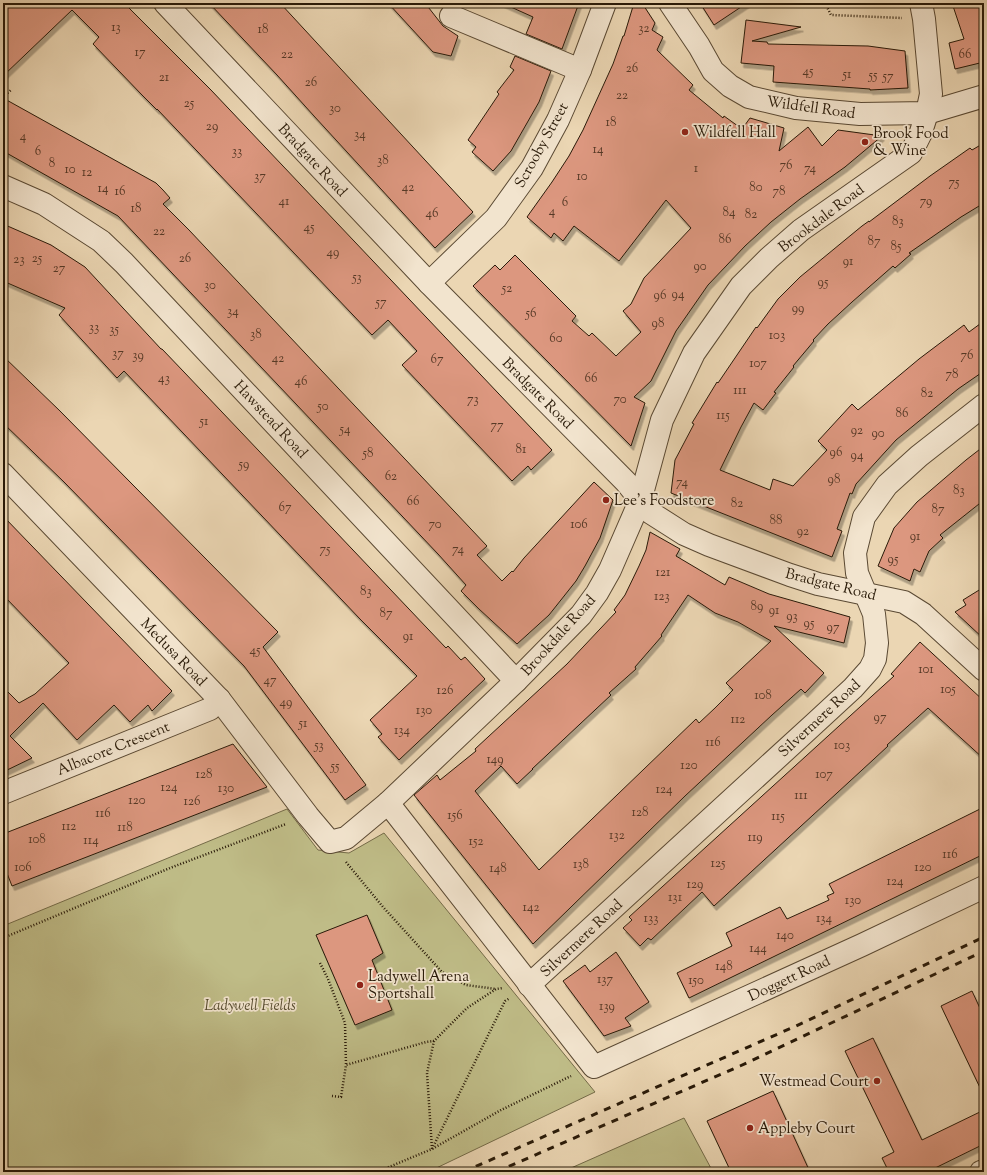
<svg xmlns="http://www.w3.org/2000/svg" width="987" height="1175" font-family="'Sorts Mill Goudy',serif">
<style>
.green{fill:#bfbc87;stroke:#746b48}
.building{fill:#dc977f;stroke:#291a08;fill-rule:evenodd;filter:url(#shadow)}
.lines{fill:none;stroke-linecap:round;stroke-linejoin:round}
.minor-casing{stroke:#5a4933;stroke-width:24}
.path{stroke:#291a08;stroke-width:2.5;stroke-dasharray:1 2;stroke-linecap:butt}
.minor{stroke:#f2e4ce;stroke-width:22}
.rail{stroke:#291a08;stroke-width:3;stroke-dasharray:7 7;stroke-linecap:butt}
.poi-dot{fill:#8f2418;stroke:#f2e4ce;stroke-width:1.5}
.labels{text-anchor:middle;stroke-width:3.5;stroke-linejoin:round;paint-order:stroke}
.number-label{font-size:13px;fill:#563926}
.street-label{font-size:15px;fill:#291a08;stroke:#f2e4ce}
.poi-label{font-size:15px;fill:#291a08;stroke:#f2e4ce;text-anchor:start}
.park-label{font-size:15px;font-style:italic;fill:#564b2e;stroke:#f2e4ce}
</style>
<defs>
<filter id="shadow"><feDropShadow dx="2.5" dy="4.5" stdDeviation="0" flood-color="#0004"/></filter>
</defs>
<rect width="100%" height="100%" fill="#ebd6b3"/>
<filter id="stains"><feTurbulence type="fractalNoise" baseFrequency=".005" numOctaves="4"/><feColorMatrix values="0 0 0 0 .2 0 0 0 0 .09 0 0 0 0 .02 0 0 0 .5 -.17"/></filter>
<radialGradient id="worn" r=".72"><stop offset=".6" stop-color="#630" stop-opacity="0"/><stop offset="1" stop-color="#630" stop-opacity=".3"/></radialGradient>
<g class="green">
<path d="M 287,809 L 318,850 L 349,853 L 384,833 L 595,1092 L 428,1172 L 3,1172 L 3,926 Z"/>
<path d="M 684,1118 L 713,1172 L 562,1172 Z"/>
</g>
<g class="building">
<path d="M 3,3 L 124,3 L 211,90 L 552,450 L 531,470 L 528,466 L 512,481 L 402,365 L 417,351 L 388,320 L 372,335 L 157,109 L 157,110 L 142,95 L 93,44 L 99,37 L 72,10 L 3,76 Z"/>
<path d="M 209,3 L 280,3 L 473,212 L 435,248 L 314,116 L 277,75 Z"/>
<path d="M 388,3 L 425,3 L 443,26 L 458,36 L 451,56 L 433,52 Z"/>
<path d="M 502,3 L 579,3 L 562,49 L 526,34 L 533,17 Z"/>
<path d="M 634,3 L 642,3 L 655,23 L 652,30 L 663,37 L 657,50 L 693,85 L 689,90 L 723,118 L 724,116 L 742,129 L 750,118 L 784,128 L 779,151 L 808,127 L 822,146 L 838,130 L 882,136 L 845,167 L 800,199 L 771,222 L 745,246 L 708,285 L 676,331 L 651,381 L 634,397 L 645,403 L 631,446 L 473,286 L 495,265 L 500,270 L 515,255 L 576,316 L 572,321 L 589,336 L 592,333 L 616,356 L 641,332 L 623,311 L 631,304 L 644,278 L 691,228 L 666,200 L 619,261 L 574,226 L 563,241 L 554,233 L 551,238 L 527,217 L 552,182 L 569,156 L 583,130 L 613,64 L 623,36 L 624,36 Z"/>
<path d="M 700,3 L 747,3 L 714,25 Z"/>
<path d="M 952,3 L 984,3 L 984,62 L 955,69 L 949,43 L 964,39 Z"/>
<path d="M 746,20 L 801,27 L 752,41 L 767,42 L 768,44 L 868,46 L 905,51 L 908,88 L 870,90 L 870,89 L 773,82 L 774,66 L 741,63 Z"/>
<path d="M 515,56 L 551,71 L 539,102 L 511,151 L 493,171 L 472,152 L 476,147 L 468,140 L 499,94 L 497,92 L 514,70 L 510,67 Z"/>
<path d="M 3,98 L 156,183 L 163,190 L 170,198 L 163,204 L 189,230 L 487,546 L 477,555 L 502,581 L 512,571 L 513,572 L 524,558 L 594,482 L 613,500 L 600,538 L 585,566 L 576,581 L 549,615 L 517,644 L 479,609 L 461,591 L 466,585 L 438,554 L 118,216 L 3,151 Z"/>
<path d="M 984,143 L 984,203 L 961,217 L 909,253 L 911,254 L 895,268 L 893,266 L 852,302 L 828,324 L 813,340 L 814,341 L 793,366 L 794,367 L 774,392 L 776,393 L 763,410 L 754,403 L 741,427 L 720,470 L 770,490 L 773,479 L 793,486 L 827,450 L 818,441 L 852,404 L 858,410 L 919,359 L 964,325 L 969,332 L 984,321 L 984,371 L 958,389 L 896,440 L 856,484 L 852,494 L 850,493 L 837,529 L 842,531 L 832,557 L 671,493 L 675,460 L 694,424 L 692,423 L 717,382 L 718,383 L 756,327 L 757,328 L 778,299 L 800,277 L 862,226 L 869,221 L 869,222 L 930,176 L 970,148 L 972,150 Z"/>
<path d="M 3,224 L 51,245 L 85,267 L 161,349 L 162,349 L 184,372 L 446,648 L 448,646 L 461,660 L 465,657 L 485,679 L 399,760 L 378,737 L 382,734 L 370,720 L 417,676 L 360,619 L 124,371 L 117,378 L 59,315 L 65,308 L 3,281 Z"/>
<path d="M 3,356 L 60,411 L 278,632 L 263,647 L 366,785 L 345,800 L 244,666 L 64,482 L 3,423 Z"/>
<path d="M 984,446 L 984,500 L 940,535 L 943,538 L 929,551 L 920,572 L 914,569 L 910,581 L 878,566 L 894,528 L 917,502 L 966,460 Z"/>
<path d="M 3,516 L 172,691 L 152,711 L 148,705 L 130,722 L 114,705 L 77,740 L 43,703 L 10,736 L 32,758 L 3,772 L 3,687 L 19,703 L 35,694 L 69,663 L 3,595 Z"/>
<path d="M 650,532 L 680,549 L 676,556 L 725,585 L 729,577 L 769,594 L 850,617 L 844,643 L 774,626 L 824,673 L 805,693 L 801,689 L 772,715 L 685,796 L 533,944 L 414,795 L 437,775 L 440,780 L 476,751 L 475,749 L 567,664 L 616,612 L 614,610 L 625,595 L 639,566 L 646,550 ZM 688,595 L 715,613 L 738,622 L 771,641 L 726,683 L 733,690 L 715,708 L 699,723 L 696,719 L 539,870 L 475,791 L 501,766 L 517,784 L 533,769 L 532,769 L 611,695 L 609,693 L 636,669 L 635,667 L 662,636 L 661,635 Z"/>
<path d="M 984,587 L 984,639 L 955,612 L 966,605 L 963,600 Z"/>
<path d="M 920,642 L 984,701 L 984,759 L 928,708 L 887,745 L 888,746 L 874,759 L 714,906 L 702,892 L 651,940 L 648,938 L 640,946 L 623,928 L 632,920 L 629,917 L 894,676 L 891,674 Z"/>
<path d="M 233,744 L 267,787 L 12,886 L 3,863 L 3,834 Z"/>
<path d="M 984,807 L 984,854 L 689,998 L 677,973 L 732,946 L 726,933 L 780,907 L 787,919 L 829,900 L 827,896 L 834,893 L 829,884 Z"/>
<path d="M 367,915 L 383,953 L 372,960 L 392,1010 L 355,1025 L 316,935 Z"/>
<path d="M 616,952 L 649,1002 L 625,1018 L 631,1026 L 604,1036 L 563,981 L 585,965 L 590,972 Z"/>
<path d="M 972,991 L 984,1017 L 984,1096 L 941,1006 Z"/>
<path d="M 873,1038 L 922,1140 L 984,1110 L 984,1144 L 927,1172 L 889,1172 L 882,1158 L 894,1152 L 845,1051 Z"/>
<path d="M 773,1091 L 810,1172 L 731,1172 L 707,1121 Z"/>
</g>
<g class="lines">
<g class="minor-casing">
<g id="minor">
<path d="M 165,3 L 429,283 L 626,482 L 651,513 L 684,534 L 709,545 L 790,575 L 818,584 L 904,602 L 923,614 L 984,670"/>
<path d="M 670,3 L 699,46 L 713,71 L 730,86 L 749,97 L 796,108 L 860,114 L 927,113 L 984,96"/>
<path d="M 451,16 L 580,70"/>
<path d="M 3,186 L 44,204 L 101,241 L 124,263 L 516,681"/>
<path d="M 429,283 L 496,218 L 532,168 L 558,120 L 580,70 L 605,3"/>
<path d="M 3,474 L 219,699 L 308,816 L 330,842 L 346,838 L 388,803 L 516,681 L 581,615 L 597,593 L 610,570 L 640,501 L 662,420 L 694,353 L 741,286 L 769,258 L 801,230 L 911,153 L 920,135 L 927,113 L 931,94 L 924,19 L 921,3"/>
<path d="M 3,793 L 210,709 L 219,699"/>
<path d="M 388,803 L 594,1067 L 862,945 L 984,887"/>
<path d="M 529,985 L 814,724 L 853,688 L 870,669 L 875,659 L 877,643 L 874,614 L 857,573 L 855,553 L 864,517 L 887,485 L 919,456 L 984,405"/>
<path d="M 981,1172 L 984,1171"/>
</g>
</g>
<g class="path">
<path d="M 825,3 L 831,15 L 902,18"/>
<path d="M 3,97 L 11,90"/>
<path d="M 346,862 L 383,907 L 442,972 L 466,985 L 496,989"/>
<path d="M 3,938 L 170,868 L 286,824"/>
<path d="M 320,963 L 328,979 L 345,1023 L 346,1065"/>
<path d="M 332,1096 L 341,1097 L 346,1065 L 426,1042 L 434,1041"/>
<path d="M 432,1149 L 427,1073 L 434,1041 L 467,1008 L 496,989 L 503,988"/>
<path d="M 432,1149 L 505,1001 L 510,998"/>
<path d="M 377,1172 L 432,1149 L 501,1110 L 571,1076"/>
</g>
<use href="#minor" class="minor"/>
<g class="rail">
<path d="M 463,1172 L 796,1026 L 984,937"/>
<path d="M 496,1172 L 740,1066 L 984,951"/>
</g>
</g>
<g class="poi-dot">
<circle cx="685" cy="132" r="4"/>
<circle cx="865" cy="142" r="4"/>
<circle cx="606" cy="500" r="4"/>
<circle cx="360" cy="985" r="4"/>
<circle cx="877" cy="1081" r="4"/>
<circle cx="750" cy="1128" r="4"/>
</g>
<g class="labels">
<g class="number-label">
<text x="116" y="31">13</text>
<text x="644" y="32">32</text>
<text x="263" y="33">18</text>
<text x="140" y="56">17</text>
<text x="287" y="58">22</text>
<text x="965" y="58">66</text>
<text x="632" y="72">26</text>
<text x="808" y="75">45</text>
<text x="847" y="78">51</text>
<text x="873" y="79">55</text>
<text x="888" y="80">57</text>
<text x="164" y="81">21</text>
<text x="311" y="86">26</text>
<text x="622" y="99">22</text>
<text x="189" y="107">25</text>
<text x="335" y="112">30</text>
<text x="611" y="126">18</text>
<text x="212" y="130">29</text>
<text x="360" y="138">34</text>
<text x="23" y="140">4</text>
<text x="598" y="153">14</text>
<text x="38" y="155">6</text>
<text x="237" y="155">33</text>
<text x="383" y="164">38</text>
<text x="52" y="167">8</text>
<text x="786" y="169">76</text>
<text x="696" y="172">1</text>
<text x="810" y="172">74</text>
<text x="70" y="173">10</text>
<text x="87" y="176">12</text>
<text x="260" y="180">37</text>
<text x="582" y="180">10</text>
<text x="954" y="186">75</text>
<text x="408" y="191">42</text>
<text x="756" y="191">80</text>
<text x="103" y="192">14</text>
<text x="120" y="195">16</text>
<text x="779" y="195">78</text>
<text x="284" y="205">41</text>
<text x="926" y="205">79</text>
<text x="565" y="206">6</text>
<text x="136" y="212">18</text>
<text x="552" y="215">4</text>
<text x="729" y="216">84</text>
<text x="432" y="217">46</text>
<text x="751" y="218">82</text>
<text x="898" y="225">83</text>
<text x="309" y="231">45</text>
<text x="159" y="235">22</text>
<text x="725" y="243">86</text>
<text x="874" y="245">87</text>
<text x="896" y="250">85</text>
<text x="333" y="256">49</text>
<text x="37" y="262">25</text>
<text x="185" y="262">26</text>
<text x="19" y="263">23</text>
<text x="848" y="265">91</text>
<text x="700" y="270">90</text>
<text x="59" y="272">27</text>
<text x="357" y="281">53</text>
<text x="823" y="286">95</text>
<text x="210" y="289">30</text>
<text x="507" y="292">52</text>
<text x="678" y="298">94</text>
<text x="660" y="299">96</text>
<text x="381" y="306">57</text>
<text x="798" y="312">99</text>
<text x="233" y="315">34</text>
<text x="531" y="317">56</text>
<text x="658" y="327">98</text>
<text x="94" y="331">33</text>
<text x="114" y="333">35</text>
<text x="256" y="338">38</text>
<text x="777" y="339">103</text>
<text x="556" y="342">60</text>
<text x="118" y="357">37</text>
<text x="138" y="359">39</text>
<text x="967" y="359">76</text>
<text x="278" y="362">42</text>
<text x="437" y="363">67</text>
<text x="758" y="367">107</text>
<text x="952" y="378">78</text>
<text x="164" y="382">43</text>
<text x="591" y="382">66</text>
<text x="301" y="385">46</text>
<text x="740" y="394">111</text>
<text x="927" y="397">82</text>
<text x="473" y="403">73</text>
<text x="620" y="403">70</text>
<text x="323" y="410">50</text>
<text x="902" y="417">86</text>
<text x="723" y="419">115</text>
<text x="204" y="425">51</text>
<text x="497" y="429">77</text>
<text x="345" y="433">54</text>
<text x="857" y="434">92</text>
<text x="878" y="437">90</text>
<text x="521" y="453">81</text>
<text x="836" y="456">96</text>
<text x="368" y="457">58</text>
<text x="857" y="459">94</text>
<text x="244" y="468">59</text>
<text x="391" y="480">62</text>
<text x="834" y="483">98</text>
<text x="682" y="486">74</text>
<text x="959" y="494">83</text>
<text x="413" y="505">66</text>
<text x="737" y="507">82</text>
<text x="285" y="511">67</text>
<text x="938" y="513">87</text>
<text x="776" y="524">88</text>
<text x="435" y="528">70</text>
<text x="579" y="528">106</text>
<text x="803" y="535">92</text>
<text x="915" y="540">91</text>
<text x="325" y="553">75</text>
<text x="458" y="553">74</text>
<text x="893" y="563">95</text>
<text x="663" y="576">121</text>
<text x="366" y="595">83</text>
<text x="662" y="600">123</text>
<text x="757" y="610">89</text>
<text x="774" y="614">91</text>
<text x="386" y="617">87</text>
<text x="792" y="620">93</text>
<text x="809" y="627">95</text>
<text x="833" y="631">97</text>
<text x="408" y="640">91</text>
<text x="255" y="654">45</text>
<text x="926" y="673">101</text>
<text x="270" y="684">47</text>
<text x="948" y="693">105</text>
<text x="445" y="694">126</text>
<text x="763" y="699">108</text>
<text x="286" y="706">49</text>
<text x="424" y="714">130</text>
<text x="880" y="721">97</text>
<text x="738" y="723">112</text>
<text x="303" y="727">51</text>
<text x="402" y="734">134</text>
<text x="713" y="746">116</text>
<text x="319" y="749">53</text>
<text x="842" y="749">103</text>
<text x="495" y="763">149</text>
<text x="689" y="769">120</text>
<text x="335" y="770">55</text>
<text x="204" y="778">128</text>
<text x="824" y="778">107</text>
<text x="169" y="791">124</text>
<text x="226" y="792">130</text>
<text x="664" y="793">124</text>
<text x="801" y="799">111</text>
<text x="137" y="804">120</text>
<text x="192" y="805">126</text>
<text x="640" y="816">128</text>
<text x="103" y="817">116</text>
<text x="455" y="819">156</text>
<text x="778" y="820">115</text>
<text x="69" y="830">112</text>
<text x="125" y="831">118</text>
<text x="617" y="839">132</text>
<text x="755" y="841">119</text>
<text x="37" y="843">108</text>
<text x="91" y="844">114</text>
<text x="476" y="845">152</text>
<text x="950" y="858">116</text>
<text x="718" y="867">125</text>
<text x="581" y="868">138</text>
<text x="23" y="871">106</text>
<text x="923" y="871">120</text>
<text x="498" y="872">148</text>
<text x="895" y="885">124</text>
<text x="695" y="888">129</text>
<text x="675" y="901">131</text>
<text x="853" y="904">130</text>
<text x="531" y="911">142</text>
<text x="651" y="922">133</text>
<text x="824" y="922">134</text>
<text x="785" y="939">140</text>
<text x="758" y="952">144</text>
<text x="724" y="970">148</text>
<text x="605" y="983">137</text>
<text x="696" y="984">150</text>
<text x="607" y="1010">139</text>
</g>
<g class="street-label">
<text transform="translate(811 107) rotate(8)" y="5">Wildfell Road</text>
<text transform="translate(541 145) rotate(-61)" y="5">Scrooby Street</text>
<text transform="translate(313 160) rotate(47)" y="5">Bradgate Road</text>
<text transform="translate(821 218) rotate(-37)" y="5">Brookdale Road</text>
<text transform="translate(538 393) rotate(45)" y="5">Bradgate Road</text>
<text transform="translate(271 419) rotate(47)" y="5">Hawstead Road</text>
<text transform="translate(831 584) rotate(14)" y="5">Bradgate Road</text>
<text transform="translate(558 635) rotate(-48)" y="5">Brookdale Road</text>
<text transform="translate(174 652) rotate(46)" y="5">Medusa Road</text>
<text transform="translate(819 718) rotate(-43)" y="5">Silvermere Road</text>
<text transform="translate(113 748) rotate(-22)" y="5">Albacore Crescent</text>
<text transform="translate(581 938) rotate(-43)" y="5">Silvermere Road</text>
<text transform="translate(789 978) rotate(-25)" y="5">Doggett Road</text>
</g>
<g class="poi-label">
<text x="693" y="137">Wildfell Hall</text>
<text x="873" y="138">Brook Food<tspan x="873" dy="17">&amp; Wine</tspan></text>
<text x="614" y="505">Lee's Foodstore</text>
<text x="368" y="981">Ladywell Arena<tspan x="368" dy="17">Sportshall</tspan></text>
<text x="869" y="1086" text-anchor="end">Westmead Court</text>
<text x="758" y="1133">Appleby Court</text>
</g>
<g class="park-label">
<text x="250" y="1010">Ladywell Fields</text>
</g>
</g>
<rect width="987" height="1175" fill="none" stroke="#ebd6b3" stroke-width="16"/>
<rect x="4" y="4" width="979" height="1167" fill="none" stroke="#291a08" stroke-width="2"/>
<rect x="8" y="8" width="971" height="1159" fill="none" stroke="#291a08"/>
<rect width="100%" height="100%" filter="url(#stains)"/>
<rect width="100%" height="100%" fill="url(#worn)"/>
</svg>
